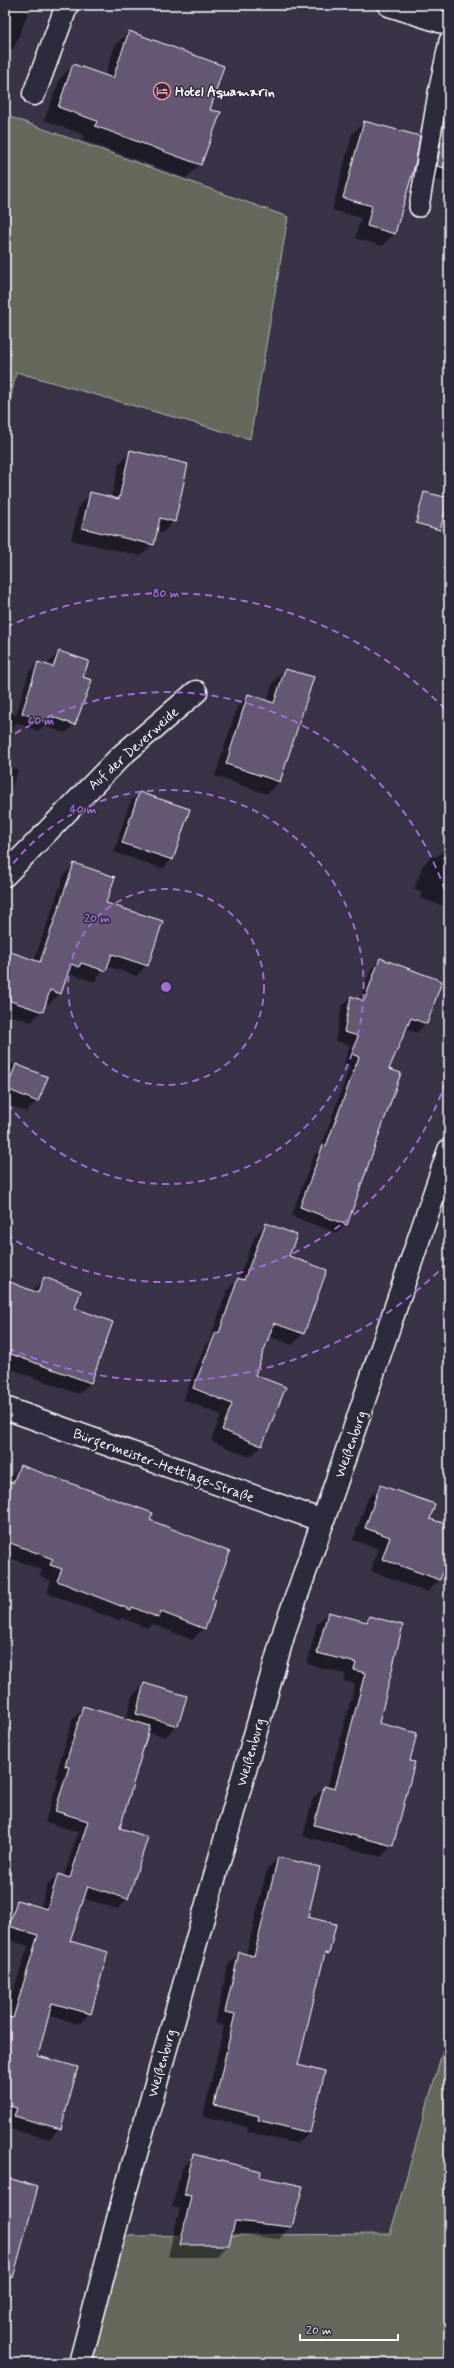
<svg xmlns="http://www.w3.org/2000/svg" width="454" height="2368" font-family="Mynerve,sans-serif">
<style>
.green{fill:#65695b;stroke:#b2b4ad}
.shadow{fill:#0007}
.building{fill:#655874;stroke:#fff}
.lines{fill:none;stroke-linecap:round;stroke-linejoin:round}
.lane-casing{stroke:#fff;stroke-width:22}
.street-casing{stroke:#fff;stroke-width:25}
.lane{stroke:#2f2a3d;stroke-width:19}
.street{stroke:#2f2a3d;stroke-width:22}
.ring{fill:none;stroke:#a36bd2;stroke-width:2;stroke-dasharray:7 5}
.labels{text-anchor:middle;stroke-width:3;stroke-linejoin:round;paint-order:stroke}
.poi-label{font-size:14px;font-weight:bold;fill:#fff;stroke:#2f2a3d;text-anchor:start}
.street-label{font-size:14px;fill:#fff;stroke:#2f2a3d}
.centre{fill:#a36bd2;stroke:#2f2a3d;stroke-width:2}
.ring-label{font-size:12px;text-anchor:middle;font-weight:bold;fill:#a36bd2;stroke:#2f2a3d;stroke-width:3;stroke-linejoin:round;paint-order:stroke}
</style>
<rect width="100%" height="100%" fill="#3a3348"/>
<filter id="ink" filterUnits="userSpaceOnUse"><feTurbulence type="fractalNoise" baseFrequency=".025" numOctaves="2"/><feDisplacementMap in="SourceGraphic" scale="8" xChannelSelector="R" yChannelSelector="G"/><feConvolveMatrix kernelMatrix="1 2 1 2 8 2 1 2 1" color-interpolation-filters="sRGB"/></filter>
<g filter="url(#ink)">
<g class="green">
<path d="M 5,115 L 288,217 L 250,439 L 16,372 L 5,427 Z"/>
<path d="M 449,2029 L 449,2363 L 90,2363 L 122,2236 L 390,2234 Z"/>
</g>
<g class="shadow">
<path d="M 5,5 L 31,5 L 15,46 L 5,56 Z"/>
<path d="M 129,32 L 209,111 L 200,164 L 186,178 L 82,140 L 84,135 L 44,120 L 60,79 L 73,65 L 105,76 L 115,45 Z"/>
<path d="M 449,107 L 449,183 L 426,177 L 430,154 L 440,144 Z"/>
<path d="M 364,122 L 394,234 L 382,246 L 355,238 L 361,218 L 332,210 L 352,134 Z"/>
<path d="M 449,226 L 449,249 L 443,248 Z"/>
<path d="M 131,451 L 174,521 L 162,533 L 156,532 L 153,544 L 141,556 L 71,540 L 79,505 L 91,493 L 111,498 L 119,464 Z"/>
<path d="M 59,652 L 82,677 L 75,724 L 65,733 L 44,726 L 38,731 L 16,723 L 5,754 L 5,711 L 16,715 L 29,672 L 38,663 L 48,666 L 50,661 Z"/>
<path d="M 285,670 L 279,782 L 267,794 L 215,776 L 237,707 L 249,695 L 267,701 L 273,682 Z"/>
<path d="M 5,765 L 18,770 L 5,804 Z"/>
<path d="M 139,793 L 172,859 L 163,869 L 114,852 L 130,802 Z"/>
<path d="M 444,850 L 449,851 L 449,908 L 420,898 L 422,892 L 414,889 L 423,865 L 432,856 L 436,857 Z"/>
<path d="M 75,864 L 147,965 L 136,976 L 107,966 L 94,982 L 71,974 L 66,977 L 60,993 L 49,1004 L 45,1003 L 42,1011 L 31,1022 L 9,1015 L 5,1026 L 5,951 L 34,961 L 64,875 Z"/>
<path d="M 380,959 L 426,1023 L 417,1033 L 405,1028 L 388,1069 L 346,1224 L 337,1233 L 291,1216 L 314,1155 L 320,1150 L 350,1066 L 344,1063 L 350,1045 L 335,1041 L 342,1006 L 351,997 L 359,1001 L 371,969 Z"/>
<path d="M 5,1061 L 47,1077 L 37,1101 L 26,1112 L 12,1106 L 5,1115 Z"/>
<path d="M 266,1224 L 288,1257 L 304,1333 L 292,1345 L 268,1336 L 254,1375 L 262,1446 L 250,1457 L 211,1441 L 221,1415 L 183,1400 L 205,1345 L 210,1340 L 227,1290 L 238,1279 L 255,1236 Z"/>
<path d="M 44,1278 L 74,1309 L 90,1383 L 79,1394 L 5,1367 L 5,1282 L 32,1292 Z"/>
<path d="M 21,1466 L 148,1521 L 211,1598 L 215,1600 L 204,1629 L 192,1640 L 152,1624 L 147,1628 L 122,1618 L 119,1621 L 47,1593 L 51,1581 L 40,1576 L 42,1570 L 5,1556 L 5,1482 L 7,1482 L 9,1477 Z"/>
<path d="M 380,1486 L 429,1519 L 449,1526 L 449,1552 L 439,1580 L 427,1592 L 371,1571 L 378,1549 L 353,1540 L 368,1498 Z"/>
<path d="M 328,1613 L 364,1622 L 369,1617 L 377,1724 L 392,1846 L 381,1857 L 303,1836 L 313,1798 L 324,1787 L 327,1788 L 355,1684 L 344,1681 L 345,1674 L 307,1664 L 317,1624 Z"/>
<path d="M 144,1684 L 177,1725 L 165,1737 L 147,1732 L 118,1828 L 128,1898 L 117,1909 L 83,1898 L 69,1942 L 90,2013 L 79,2024 L 48,2015 L 36,2056 L 60,2128 L 49,2139 L 5,2128 L 5,2017 L 28,1946 L 5,1939 L 5,1915 L 17,1901 L 40,1908 L 47,1886 L 58,1875 L 64,1876 L 78,1832 L 45,1822 L 59,1778 L 55,1777 L 73,1718 L 84,1707 L 126,1719 L 132,1696 Z"/>
<path d="M 278,1858 L 306,1918 L 328,1953 L 322,1959 L 297,2066 L 309,2133 L 298,2144 L 247,2132 L 248,2127 L 203,2116 L 224,2026 L 215,2023 L 228,1965 L 240,1954 L 246,1955 L 267,1869 Z"/>
<path d="M 194,2156 L 258,2177 L 291,2226 L 279,2239 L 231,2233 L 229,2245 L 216,2257 L 168,2257 L 180,2208 L 172,2207 L 182,2168 Z"/>
<path d="M 5,2178 L 37,2187 L 5,2303 Z"/>
</g>
<g class="building">
<path d="M 129,31 L 224,66 L 210,110 L 221,112 L 201,165 L 95,126 L 97,121 L 58,107 L 73,64 L 113,78 Z"/>
<path d="M 364,121 L 420,136 L 416,161 L 395,234 L 367,226 L 372,206 L 343,198 Z"/>
<path d="M 441,141 L 449,143 L 449,169 L 437,166 Z"/>
<path d="M 130,450 L 188,464 L 175,522 L 160,518 L 154,545 L 82,528 L 90,492 L 119,499 Z"/>
<path d="M 424,492 L 449,498 L 440,530 L 416,523 Z"/>
<path d="M 59,651 L 89,661 L 83,677 L 92,680 L 75,725 L 50,716 L 48,723 L 22,713 L 38,662 L 53,667 Z"/>
<path d="M 285,669 L 314,677 L 280,782 L 226,764 L 248,694 L 274,703 Z"/>
<path d="M 139,792 L 190,809 L 173,860 L 122,843 Z"/>
<path d="M 74,863 L 115,877 L 106,903 L 163,921 L 148,966 L 112,954 L 106,971 L 81,963 L 79,967 L 71,964 L 61,994 L 50,990 L 43,1012 L 5,999 L 5,950 L 40,962 Z"/>
<path d="M 380,958 L 442,981 L 427,1024 L 411,1018 L 389,1069 L 401,1073 L 347,1225 L 300,1207 L 323,1145 L 326,1146 L 359,1057 L 352,1054 L 358,1036 L 344,1032 L 351,996 L 364,1001 Z"/>
<path d="M 16,1064 L 48,1077 L 38,1102 L 7,1089 Z"/>
<path d="M 266,1223 L 297,1235 L 289,1256 L 327,1270 L 304,1334 L 274,1323 L 255,1375 L 286,1387 L 262,1446 L 222,1430 L 232,1404 L 193,1388 L 216,1332 L 219,1333 L 238,1278 L 244,1280 Z"/>
<path d="M 44,1277 L 81,1291 L 75,1308 L 113,1322 L 91,1383 L 5,1352 L 5,1280 L 38,1293 Z"/>
<path d="M 20,1465 L 153,1513 L 150,1520 L 230,1552 L 212,1598 L 216,1600 L 205,1629 L 161,1612 L 159,1618 L 132,1607 L 131,1610 L 57,1581 L 62,1569 L 50,1565 L 53,1559 L 5,1541 L 5,1481 L 13,1483 Z"/>
<path d="M 380,1485 L 435,1504 L 430,1519 L 449,1525 L 449,1555 L 440,1580 L 382,1559 L 390,1537 L 365,1528 Z"/>
<path d="M 328,1612 L 367,1622 L 369,1616 L 403,1625 L 379,1723 L 417,1733 L 410,1761 L 415,1762 L 393,1846 L 314,1825 L 324,1786 L 335,1789 L 365,1673 L 354,1670 L 356,1663 L 317,1653 Z"/>
<path d="M 144,1683 L 187,1696 L 178,1726 L 136,1714 Z"/>
<path d="M 83,1706 L 150,1726 L 120,1828 L 148,1837 L 128,1899 L 88,1886 L 70,1941 L 108,1952 L 91,2014 L 52,2003 L 38,2056 L 78,2067 L 61,2129 L 14,2116 L 17,2108 L 5,2105 L 5,2016 L 13,2018 L 38,1935 L 9,1926 L 17,1900 L 47,1909 L 58,1874 L 70,1878 L 88,1821 L 55,1811 L 69,1767 L 65,1766 Z"/>
<path d="M 278,1857 L 320,1867 L 308,1917 L 336,1924 L 329,1954 L 325,1953 L 298,2065 L 325,2072 L 310,2133 L 258,2120 L 259,2116 L 214,2105 L 235,2014 L 225,2012 L 239,1952 L 254,1956 Z"/>
<path d="M 193,2154 L 261,2171 L 260,2177 L 303,2186 L 292,2227 L 235,2221 L 229,2245 L 180,2245 L 191,2196 L 184,2195 Z"/>
<path d="M 5,2177 L 38,2187 L 13,2278 L 5,2276 Z"/>
</g>
<g class="lines">
<g class="lane-casing">
<path id="lane" d="M 419,207 L 438,93 L 449,41"/>
</g>
<g class="street-casing">
<g id="street">
<path d="M 389,5 L 449,24"/>
<path d="M 34,94 L 67,5"/>
<path d="M 5,875 L 121,756 L 196,692"/>
<path d="M 5,1408 L 323,1521"/>
<path d="M 80,2363 L 124,2196 L 285,1629 L 323,1521 L 449,1150"/>
</g>
</g>
<use href="#lane" class="lane"/>
<use href="#street" class="street"/>
</g>
</g>
<g class="ring">
<circle cx="166" cy="987" r="98"/>
<path d="M6 873A197 197 0 1 1 6 1101"/>
<path d="M449 1071A295 295 0 0 1 5 1234M5 740A295 295 0 0 1 449 903"/>
<path d="M447 1263A394 394 0 0 1 6 1347M6 627A394 394 0 0 1 447 711"/>
</g>
<defs>
<g id="hotel-ring" transform="scale(0.9)"><circle r="9.5" fill="#2f2a3d" stroke="#ff9aa2" stroke-width="1.5"/><path d="M-6-4.5h1.5V1H6V5H4.5V3h-9V5H-6ZM-4 0a1.8 1.8 0 1 1 3.6 0ZM.5 0V-2.5h3Q6-2.5 6 0Z" fill="#ff9aa2"/></g>
</defs>
<g fill-rule="evenodd">
<use href="#hotel-ring" x="162" y="91"/>
</g>
<g class="labels">
<g class="poi-label">
<text x="175" y="96">Hotel Aquamarin</text>
</g>
<g class="street-label">
<text transform="translate(133 748) rotate(-42)" y="5">Auf der Deverweide</text>
<text transform="translate(350 1444) rotate(-71)" y="5">Weißenburg</text>
<text transform="translate(164 1465) rotate(20)" y="5">Bürgermeister-Hettlage-Straße</text>
<text transform="translate(250 1752) rotate(-74)" y="5">Weißenburg</text>
<text transform="translate(161 2063) rotate(-74)" y="5">Weißenburg</text>
</g>
</g>
<circle cx="166" cy="987" r="6" class="centre"/>
<g class="ring-label">
<text x="166" y="597">80 m</text>
<text x="41" y="724">60 m</text>
<text x="83" y="813">40 m</text>
<text x="97" y="922">20 m</text>
</g>
<rect width="454" height="2368" fill="none" stroke="#2f2a3d" stroke-width="20"/>
<rect x="10" y="10" width="434" height="2348" fill="none" stroke="#fff" stroke-width="1.5" filter="url(#ink)"/>
<path d="M300 2334v6h98v-6" fill="none" stroke="#ffffff" stroke-width="2"/>
<text x="306" y="2334" font-size="12" fill="#ffffff" stroke="#2f2a3d" stroke-width="3" paint-order="stroke">20 m</text>
</svg>
